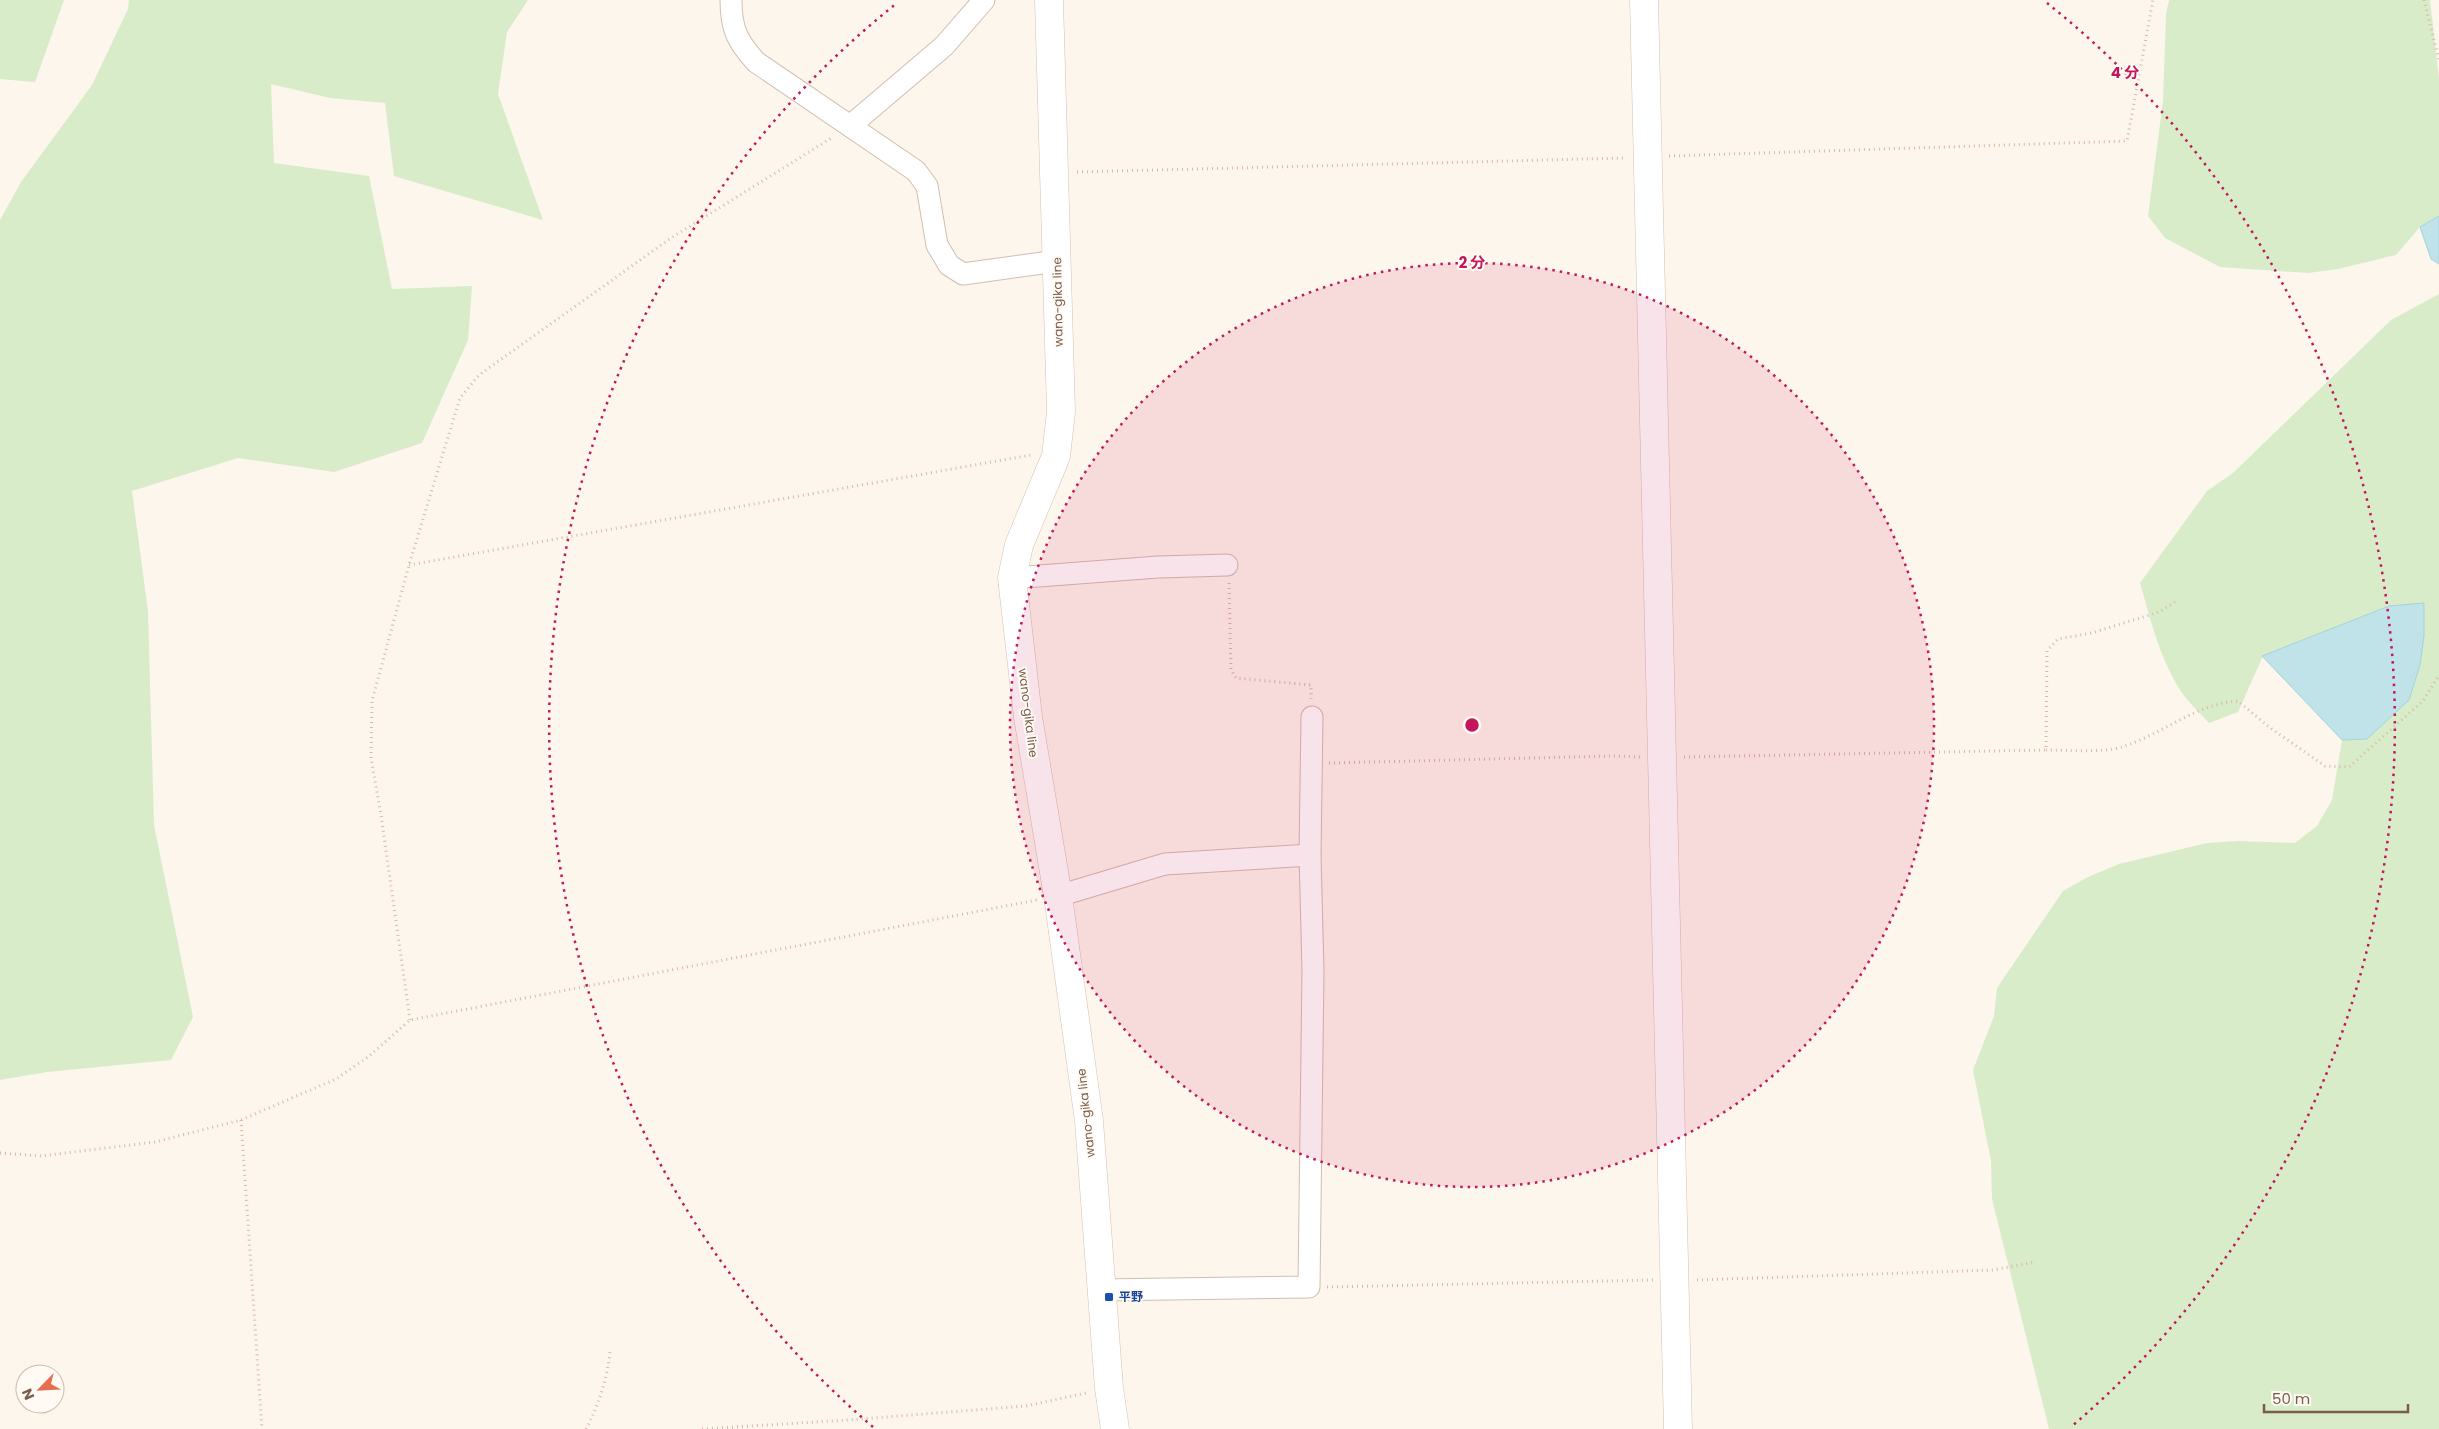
<svg xmlns="http://www.w3.org/2000/svg" width="2439" height="1429" font-family="Poppins,'Noto Sans JP',sans-serif">
<style>
.green{fill:#d8ecc9}
.water{fill:#bfe3e8;stroke:#a5d3da}
.lines{fill:none;stroke-linecap:round;stroke-linejoin:round}
.street-casing{stroke:#d1beb0;stroke-width:23}
.secondary-casing{stroke:#d6c0b0;stroke-width:29}
.path{stroke:#d9b8a5;stroke-width:3;stroke-dasharray:1 4;stroke-linecap:butt}
.street{stroke:#fff;stroke-width:21}
.secondary{stroke:#fff;stroke-width:28}
.ring{fill:none;stroke:#c2185b;stroke-width:2.5;stroke-dasharray:2.5 5}
.transit-dot{fill:#1a4fb4;stroke:#fffaf3;stroke-width:2}
.labels{text-anchor:middle;stroke-width:4;stroke-linejoin:round;paint-order:stroke}
.street-label{font-size:12px;fill:#7a5c4d;stroke:#fffaf3}
.transit-label{font-size:12px;font-weight:bold;fill:#164399;stroke:#fffaf3;text-anchor:start}
.centre{fill:#c2185b;stroke:#fffaf3;stroke-width:2.5}
.ring-label{font-size:15px;text-anchor:middle;font-weight:bold;fill:#c2185b;stroke:#fffaf3;stroke-width:4;stroke-linejoin:round;paint-order:stroke}
</style>
<rect width="100%" height="100%" fill="#fdf6ec"/>
<g class="green">
<path d="M 0,0 L 64,0 L 35,82 L 0,79 Z"/>
<path d="M 129,0 L 528,0 L 507,32 L 498,94 L 543,220 L 394,176 L 385,103 L 330,98 L 271,84 L 274,163 L 369,176 L 392,289 L 472,286 L 468,340 L 422,443 L 334,472 L 238,458 L 132,491 L 148,611 L 154,825 L 193,1017 L 171,1060 L 47,1072 L 0,1080 L 0,220 L 21,182 L 92,85 L 128,9 Z"/>
<path d="M 2169,0 L 2430,0 L 2439,79 L 2439,216 L 2420,227 L 2396,255 L 2338,269 L 2308,273 L 2220,267 L 2165,238 L 2148,216 L 2163,101 L 2166,14 Z"/>
<path d="M 2439,294 L 2439,1429 L 2049,1429 L 1992,1199 L 1991,1161 L 1973,1070 L 1994,1016 L 1997,988 L 2063,891 L 2088,877 L 2119,864 L 2207,843 L 2238,841 L 2295,843 L 2317,826 L 2332,800 L 2342,740 L 2367,739 L 2424,636 L 2424,604 L 2263,656 L 2238,712 L 2209,723 C 2201,714 2192,706 2185,697 C 2161,664 2151,621 2140,583 L 2207,491 L 2233,473 L 2391,320 Z"/>
</g>
<g class="water">
<path d="M 2439,216 L 2439,264 L 2431,259 L 2420,227 Z"/>
<path d="M 2424,603 L 2424,636 L 2420,665 L 2409,700 L 2367,739 L 2342,740 L 2262,656 L 2389,606 Z"/>
</g>
<g class="lines">
<g class="street-casing">
<g id="street">
<path d="M 731,0 C 731,29 737,41 756,62 L 916,171 L 927,186 L 937,245 L 949,265 L 963,274 L 1057,261"/>
<path d="M 850,126 L 944,46 L 984,0"/>
<path d="M 1012,578 L 1158,567 L 1227,565"/>
<path d="M 1058,896 L 1165,864 L 1310,855 L 1312,717"/>
<path d="M 1101,1290 L 1309,1287 L 1313,971 L 1310,855"/>
</g>
</g>
<g class="secondary-casing">
<g id="secondary">
<path d="M 1049,0 L 1061,412 L 1056,456 L 1019,545 L 1012,578 L 1028,717 L 1058,896 L 1089,1121 L 1109,1388 L 1115,1429"/>
<path d="M 1644,0 L 1678,1429"/>
</g>
</g>
<g class="path">
<path d="M 2424,0 L 2439,60"/>
<path d="M 1669,156 L 2127,141 L 2153,0"/>
<path d="M 1077,172 L 1625,158"/>
<path d="M 409,565 L 1031,455"/>
<path d="M 1229,583 L 1231,670 L 1236,678 L 1311,685 L 1311,699"/>
<path d="M 2046,750 C 2065,750 2105,753 2122,747 C 2163,734 2195,704 2238,701 L 2269,727 L 2325,766 L 2349,767 L 2423,701 L 2439,675"/>
<path d="M 1684,757 L 2046,750 L 2047,651 L 2058,639 L 2092,633 L 2159,612 L 2175,602"/>
<path d="M 1329,763 L 1614,756 L 1640,757"/>
<path d="M 410,1020 L 381,815 L 371,758 L 372,701 L 409,565 L 460,398 L 479,375 L 671,238 L 833,137"/>
<path d="M 241,1120 L 262,1429"/>
<path d="M 0,1153 L 41,1156 L 155,1142 L 241,1120 L 336,1079 L 368,1057 L 410,1020 L 1037,900"/>
<path d="M 1697,1280 L 1993,1270 L 2035,1262"/>
<path d="M 1327,1287 L 1653,1280"/>
<path d="M 586,1429 C 599,1404 607,1380 610,1352"/>
<path d="M 702,1429 L 848,1420 L 1026,1406 L 1086,1393"/>
</g>
<use href="#street" class="street"/>
<use href="#secondary" class="secondary"/>
</g>
<circle cx="1472" cy="725" r="462" fill="#c2185b" fill-opacity=".12"/>
<g class="ring">
<circle cx="1472" cy="725" r="462"/>
<path d="M873 1427A923 923 0 0 1 897 3M2047 3A923 923 0 0 1 2071 1427"/>
</g>
<rect class="transit-dot" x="1104" y="1292" width="10" height="10" rx="2.5"/>
<g class="labels">
<g class="street-label">
<text transform="translate(1058 302) rotate(-91)" y="4">wano-gika line</text>
<text transform="translate(1028 713) rotate(83)" y="4">wano-gika line</text>
<text transform="translate(1086 1113) rotate(-96)" y="4">wano-gika line</text>
</g>
<g class="transit-label">
<text x="1119" y="1301">平野</text>
</g>
</g>
<circle cx="1472" cy="725" r="8" class="centre"/>
<g class="ring-label">
<text x="2125" y="78">4 分</text>
<text x="1472" y="268">2 分</text>
</g>
<g transform="translate(40 1389) rotate(246)"><circle r="24" fill="#fffaf3" stroke="#cabbb1"/>
<path d="M0-4L9 19L0 12L-9 19Z" fill="#e76f51"/>
<text y="-8" font-size="14" font-weight="bold" text-anchor="middle" fill="#7a5c4d">N</text>
</g>
<path d="M2264 1404v8h144v-8" fill="none" stroke="#7a5c4d" stroke-width="2.5"/>
<text x="2272" y="1404" font-size="15" fill="#7a5c4d" stroke="#fffaf3" stroke-width="4" paint-order="stroke">50 m</text>
</svg>
